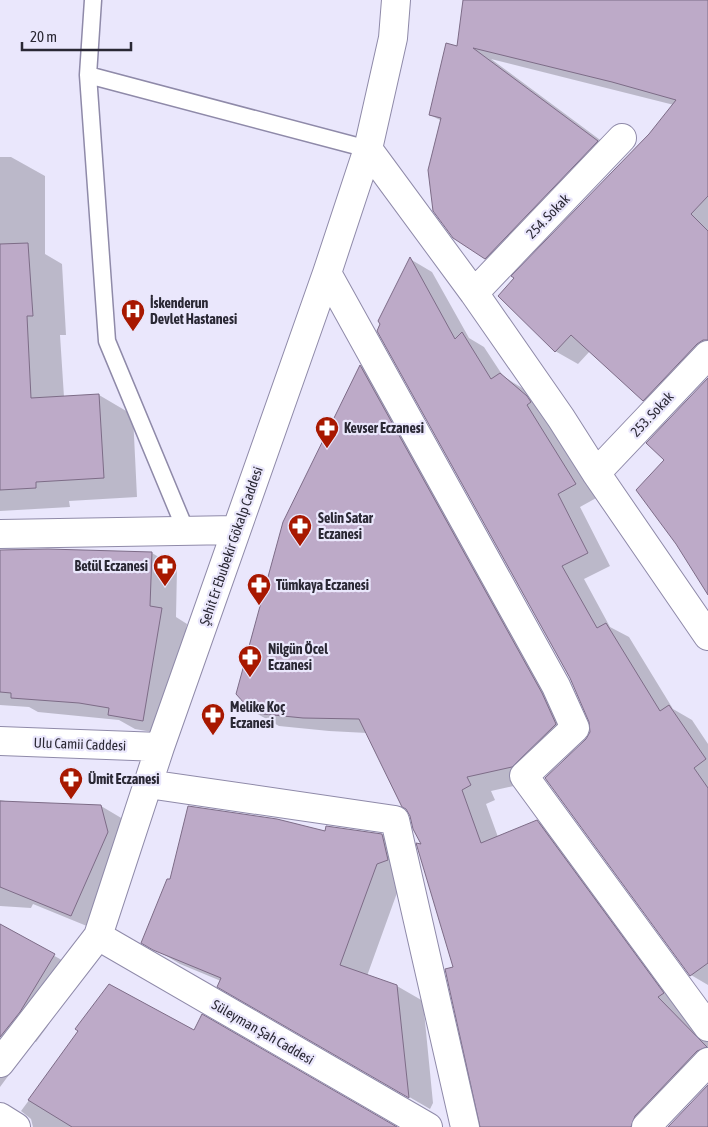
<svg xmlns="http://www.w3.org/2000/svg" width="708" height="1127" viewBox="0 0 708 1127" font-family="'Asap Condensed',sans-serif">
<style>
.shadow{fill:#0003}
.building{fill:#bdaac8;stroke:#7d6c87}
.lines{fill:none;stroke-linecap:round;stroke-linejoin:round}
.service-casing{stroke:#8f8aa9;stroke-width:19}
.minor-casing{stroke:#8f8aa9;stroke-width:30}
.tertiary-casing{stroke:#8f8aa9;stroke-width:30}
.service{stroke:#fff;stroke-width:16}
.minor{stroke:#fff;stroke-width:28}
.tertiary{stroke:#fff;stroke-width:28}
.labels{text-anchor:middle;stroke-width:4.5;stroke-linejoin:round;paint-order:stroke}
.street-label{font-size:14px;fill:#2a2834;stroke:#eae7fc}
.poi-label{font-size:14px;font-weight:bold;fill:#2a2834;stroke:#eae7fc;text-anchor:start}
</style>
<rect width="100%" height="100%" fill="#eae7fc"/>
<!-- shadow -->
<path class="shadow" d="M464,0H708V369L666,413L644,400L590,351L578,364L555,351L650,135L674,105L491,59L619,154L508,271L485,258L442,121L430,115L458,47Z
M0,157H11L45,176V254L62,264L66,335H60L64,397L99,395L133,415L137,497L69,501L70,507L0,511Z
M410,259L432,272L469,338L484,347L503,376L522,388L549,411L598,497L580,507L610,566L584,579L610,627L629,637L673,709L692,720L708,744V985L691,975L587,740L592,731L590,721Z
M361,366L385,381L567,709L537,781L491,791L495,800L486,804L498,837L537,821L562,836L708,1039V1080L663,1127H481L454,968L423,846L411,816L367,733L329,731L279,726L254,712Z
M0,550L152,553L177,568L176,617L187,624L169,735L135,729L119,720L38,712L29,707L0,705Z
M0,800L16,803L101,806L128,822L99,931L33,904L31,908L0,906Z
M325,832L382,835L408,850L402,879L367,976L397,986L423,1001L433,1103L430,1109L218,986L221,981L180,964L143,942Z
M0,925L81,971L47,1027L36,1042L34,1041L0,1087Z
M80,1031L194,1032L394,1127H33L31,1119L21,1111Z"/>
<!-- building -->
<path class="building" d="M463,0H708V196L691,214L708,231V340H703L697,344L643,401L571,335L555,352L498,296L514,278L511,276L649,134L676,100L612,82L473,48L598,141L485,259L453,238L433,211L428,170L441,118L429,115L446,43L457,46Z
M28,243L33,316H27L31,398L99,394L104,478L36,482V488L0,490V244Z
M410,257L455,339L462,332L491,379L500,373L527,396L531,402L527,405L576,484L558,494L588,553L562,566L597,628L606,623L660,711L669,705L706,759L694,768L708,788V963L690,976L545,778L586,739L590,732L589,722L570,678L377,331L380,324L378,321Z
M360,365L542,693L556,724L512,767L467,777L471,785L462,790L481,843L537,820L664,993L658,997L707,1047L697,1051L635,1116L631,1127H480L445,969L453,967L416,843L421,844L413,829L410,816L406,809L402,807L359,719L303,718L253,713L236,694L283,522Z
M708,378V595L676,544L636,490L664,460L646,443Z
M48,549L152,552L150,606L162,608L143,721L108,715L109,708L79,703L11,698V693L0,692V550Z
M0,801L101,805L108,832L71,916L0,887Z
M188,806L277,819L325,831L326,826L382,834L388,860L377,864L340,965L397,985L409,1098L217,987L221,978L153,950L141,943L167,879H170Z
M0,924L55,954L20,1012L0,1037Z
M109,984L194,1030L202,1014L397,1127H72L28,1100L78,1031L75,1029Z
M708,1085V1127H668Z"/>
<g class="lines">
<!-- service casing -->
<g class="service-casing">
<path id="service" d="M88,75L93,0
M186,531L107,341L88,75L368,149"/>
</g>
<!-- minor casing -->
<g class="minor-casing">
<path id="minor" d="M368,149L474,293L561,418L596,473L708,636
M327,273L556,686L575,728L524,776L708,1027
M474,293L622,138
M596,473L708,355
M0,534L236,530
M0,741L160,747
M148,784L395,820L465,1127
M98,936L428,1127
M0,1063L98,936L160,747L327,273L368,149L393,38L396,0
M0,1117L16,1127"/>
</g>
<!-- tertiary casing -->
<g class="tertiary-casing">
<path id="tertiary" d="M646,1127L708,1062"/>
</g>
<!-- service -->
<use href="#service" class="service"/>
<!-- minor -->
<use href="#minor" class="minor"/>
<!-- tertiary -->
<use href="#tertiary" class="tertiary"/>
</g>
<!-- icons -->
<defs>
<g id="hospital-pin" transform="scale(1.25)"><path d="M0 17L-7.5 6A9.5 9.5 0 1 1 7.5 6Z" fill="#a81800" stroke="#eae7fc"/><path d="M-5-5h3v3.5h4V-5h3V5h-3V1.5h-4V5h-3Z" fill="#fff"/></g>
<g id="pharmacy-pin" transform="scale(1.25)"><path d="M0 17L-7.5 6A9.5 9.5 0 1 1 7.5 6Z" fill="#a81800" stroke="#eae7fc"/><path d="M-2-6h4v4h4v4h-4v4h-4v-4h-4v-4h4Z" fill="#fff"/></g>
</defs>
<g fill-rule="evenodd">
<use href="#hospital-pin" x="133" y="311"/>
<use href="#pharmacy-pin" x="327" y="428"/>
<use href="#pharmacy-pin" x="300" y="526"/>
<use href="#pharmacy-pin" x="165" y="566"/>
<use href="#pharmacy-pin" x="259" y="585"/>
<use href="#pharmacy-pin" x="250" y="657"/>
<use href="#pharmacy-pin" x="213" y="715"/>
<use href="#pharmacy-pin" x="71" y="779"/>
</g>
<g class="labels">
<!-- street labels -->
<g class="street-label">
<text transform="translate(548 216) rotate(-46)" y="5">254. Sokak</text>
<text transform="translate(652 414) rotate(-47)" y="5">253. Sokak</text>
<text transform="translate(231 546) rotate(-71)" y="5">Şehit Er Ebubekir Gökalp Caddesi</text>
<text transform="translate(80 744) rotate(2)" y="5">Ulu Camii Caddesi</text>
<text transform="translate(263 1032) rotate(30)" y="5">Süleyman Şah Caddesi</text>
</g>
<!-- poi labels -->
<g class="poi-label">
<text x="150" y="308">İskenderun<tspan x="150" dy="16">Devlet Hastanesi</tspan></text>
<text x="344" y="433">Kevser Eczanesi</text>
<text x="318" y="523">Selin Satar<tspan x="318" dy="16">Eczanesi</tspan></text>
<text x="148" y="571" text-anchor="end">Betül Eczanesi</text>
<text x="276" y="590">Tümkaya Eczanesi</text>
<text x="268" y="654">Nilgün Öcel<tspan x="268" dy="16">Eczanesi</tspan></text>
<text x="230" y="712">Melike Koç<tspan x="230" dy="16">Eczanesi</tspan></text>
<text x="88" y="784">Ümit Eczanesi</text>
</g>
</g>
<!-- scale -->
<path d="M22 42v8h109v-8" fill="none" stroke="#2a2834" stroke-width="2.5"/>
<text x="30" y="42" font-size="15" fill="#2a2834" stroke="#eae7fc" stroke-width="4" paint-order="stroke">20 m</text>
</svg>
